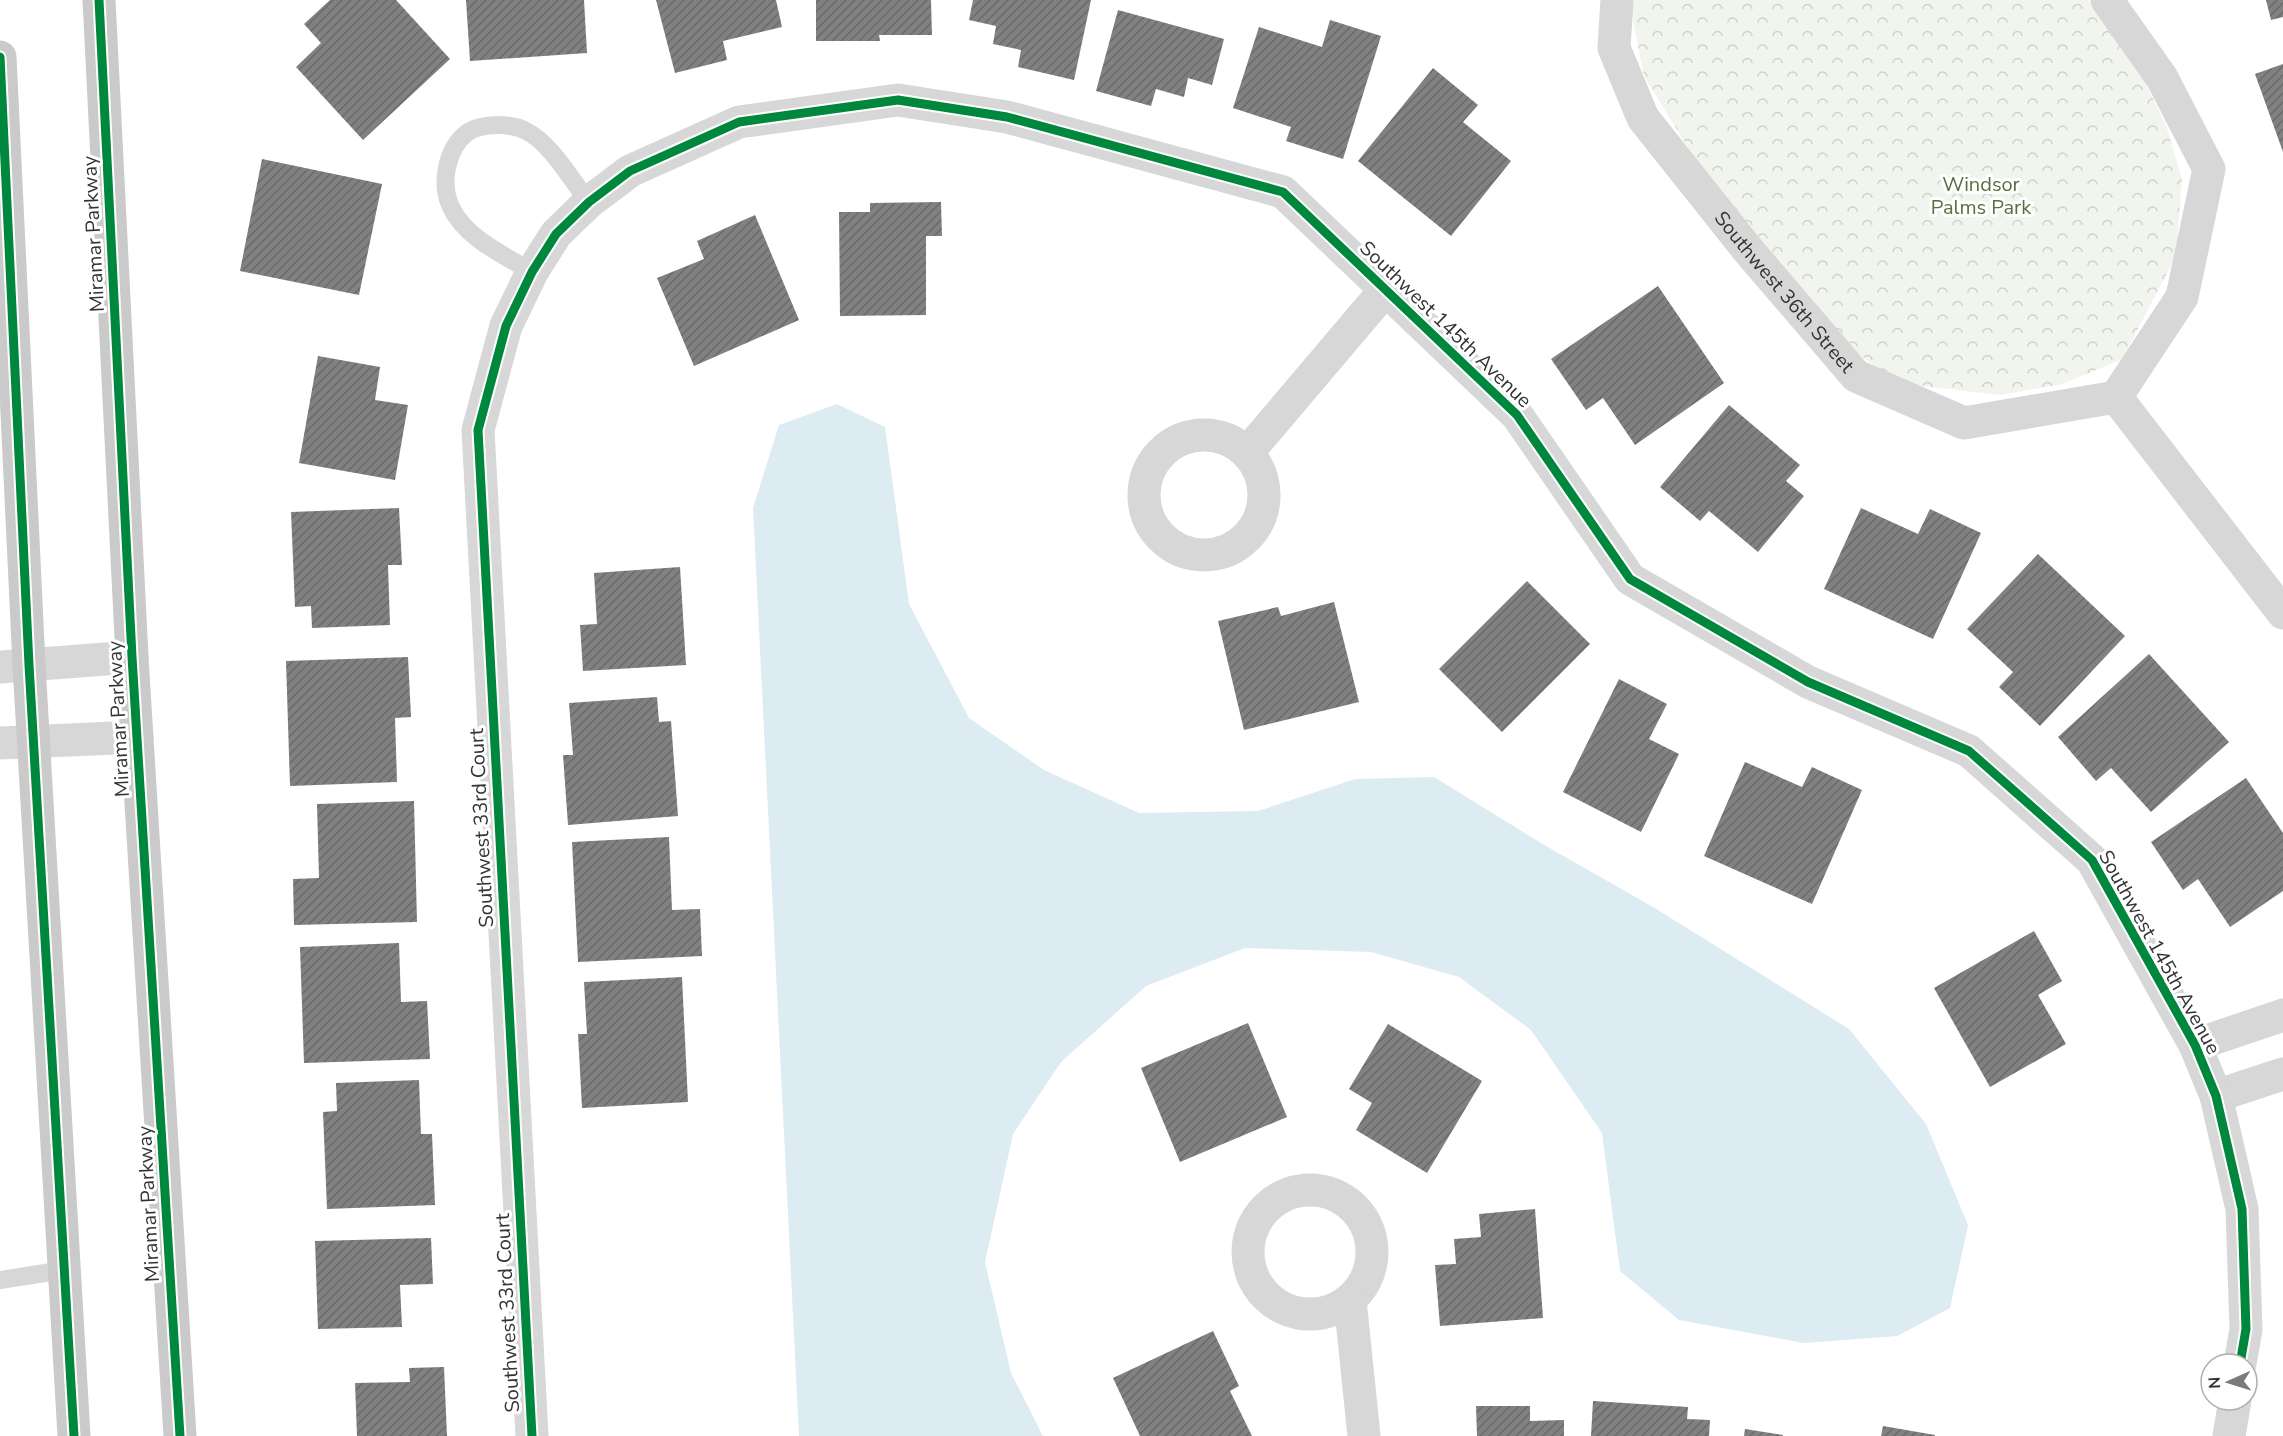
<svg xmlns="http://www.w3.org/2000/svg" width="2283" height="1436" viewBox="0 0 2283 1436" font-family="'Nunito Sans',sans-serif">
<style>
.park{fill:url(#park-crowns)}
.water{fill:#ddebf3}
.building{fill:url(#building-hatch)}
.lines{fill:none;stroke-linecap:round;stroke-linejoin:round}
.service{stroke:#d7d7d7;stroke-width:18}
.minor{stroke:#d7d7d7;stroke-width:33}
.tertiary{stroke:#d7d7d7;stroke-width:33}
.primary{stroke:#cacaca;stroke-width:33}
.cycleway-casing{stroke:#fff;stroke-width:13}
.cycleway{stroke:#00873e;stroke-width:9}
.labels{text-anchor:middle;stroke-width:6;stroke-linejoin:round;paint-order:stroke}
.park-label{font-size:20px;fill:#56703f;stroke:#fff}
.street-label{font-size:20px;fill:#333;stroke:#fff}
</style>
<defs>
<pattern id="park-crowns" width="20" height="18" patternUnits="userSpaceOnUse" patternTransform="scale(1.5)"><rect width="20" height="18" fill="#f1f5ed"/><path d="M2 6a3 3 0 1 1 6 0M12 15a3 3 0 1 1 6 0" fill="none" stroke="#cfd2cc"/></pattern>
<pattern id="building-hatch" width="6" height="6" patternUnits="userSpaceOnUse" patternTransform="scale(1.5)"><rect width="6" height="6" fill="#818181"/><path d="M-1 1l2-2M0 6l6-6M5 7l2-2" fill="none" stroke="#6a6a6a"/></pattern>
</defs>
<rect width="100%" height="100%" fill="#fff"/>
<!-- park -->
<path class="park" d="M1629,0H2088L2141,74L2166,125L2182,179L2176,256L2122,359L2063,384L2000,395L1898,383L1842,342L1703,172L1644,76Z"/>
<!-- water -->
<path class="water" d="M837,404L885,427L909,604L969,718L1044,770L1139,813L1258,811L1355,779L1434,777L1546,846L1653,907L1849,1029L1926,1124L1968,1225L1950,1308L1897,1336L1804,1343L1679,1320L1620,1271L1602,1133L1531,1030L1459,977L1371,952L1245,948L1146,986L1061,1062L1013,1134L985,1262L1011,1373L1043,1436H799L753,508L779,425Z"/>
<!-- building -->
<path class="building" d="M330,0H396L450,59L363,140L296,67L321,43L304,24Z
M466,0H584L587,53L470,61Z
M656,0H776L782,27L723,41L727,60L675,73Z
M816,0H931L932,35H879L880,41H816Z
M973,0H1091L1074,80L1018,67L1021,50L993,44L996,26L969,20Z
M2266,0H2283V17L2271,20Z
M1118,10L1224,39L1212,85L1188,78L1184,97L1156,89L1151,106L1096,91Z
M1330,20L1381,36L1343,159L1286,141L1291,127L1233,108L1259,27L1322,47Z
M2283,64V152L2255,74Z
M1433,68L1478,105L1463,122L1511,161L1451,236L1358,161Z
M262,159L382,184L359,295L240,271Z
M941,202L942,236H926V315L840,316L839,212H870V203Z
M755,215L799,320L694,366L657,278L704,259L697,241Z
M1658,286L1724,383L1635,445L1603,398L1586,410L1551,359Z
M318,356L380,367L375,400L408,405L395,480L299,463Z
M1729,405L1800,465L1786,481L1804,496L1758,552L1709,511L1700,521L1660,487Z
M399,508L402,565H388L390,625L312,628L311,606L295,607L291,512Z
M1861,508L1918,534L1930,509L1981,533L1933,639L1824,589Z
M2038,554L2125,636L2040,726L1999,687L2013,672L1967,629Z
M680,567L686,665L583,671L580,625L597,624L594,573Z
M1527,581L1590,644L1502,732L1439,669Z
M1334,602L1359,702L1244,730L1218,621L1278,607L1281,616Z
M2149,654L2229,742L2151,812L2111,768L2096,781L2058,737Z
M408,657L411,717L395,718L397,782L290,786L286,661Z
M1619,679L1667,704L1649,739L1679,754L1641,832L1563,792Z
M657,697L659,722L671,721L678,816L568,825L563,755H573L569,703Z
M1745,762L1802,787L1812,767L1862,790L1812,904L1704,856Z
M2246,778L2283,833V891L2230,927L2198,879L2183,890L2151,842Z
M414,801L417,922L294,925L293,879L319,878L317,804Z
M669,837L672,910L700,909L702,956L578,962L572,842Z
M2034,931L2062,981L2038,995L2066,1044L1990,1087L1934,988Z
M399,943L401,1002L427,1001L430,1059L304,1063L300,947Z
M682,977L688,1102L582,1108L578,1034H587L584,982Z
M1248,1023L1287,1117L1180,1162L1141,1068Z
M1388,1024L1482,1081L1427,1173L1356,1130L1372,1103L1349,1089Z
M419,1080L421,1134H432L435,1205L327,1209L323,1112L337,1111L336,1083Z
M1535,1209L1543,1318L1440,1326L1435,1265L1456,1264L1454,1239L1481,1237L1479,1214Z
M431,1238L433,1284L400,1285L402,1327L318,1329L315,1241Z
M1213,1331L1239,1386L1230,1391L1252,1436H1140L1113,1378Z
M444,1367L447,1436H357L355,1383L410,1382L409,1368Z
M1593,1401L1688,1407L1687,1419L1710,1420L1709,1436H1591Z
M1476,1406H1530V1421L1564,1420V1436H1477Z
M1883,1426L1935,1435V1436H1881Z
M1745,1429L1783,1435V1436H1744Z"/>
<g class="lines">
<!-- service -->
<path class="service" d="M532,272C504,255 465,238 451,207C440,184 446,148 468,132C482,123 512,123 526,131C551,143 571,180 589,202
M0,1280L64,1270"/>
<!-- minor -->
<g class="minor">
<path id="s1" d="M1617,0L1614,48L1643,118L1748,250L1856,376L1964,423L2116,397L2182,297L2209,169L2162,78L2107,0"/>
<path d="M2116,397L2283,613"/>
<circle cx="1204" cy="495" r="60"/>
<path d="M1247,453L1386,289"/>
<path d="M2195,1045L2283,1015"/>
<path d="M2216,1096L2283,1074"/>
<circle cx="1310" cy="1252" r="62"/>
<path d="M1350,1300L1364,1436"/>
<path d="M532,1436L478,430L506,326L532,272L556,234L589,202L630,171L739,122L898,100L1007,117L1283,192L1517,415L1630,579L1808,682L1969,751L2092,860L2195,1045L2216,1096L2242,1209L2246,1329L2240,1364"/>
<path d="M2229,1436L2235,1400"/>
</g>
<!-- tertiary -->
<path class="tertiary" d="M0,667L132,657
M0,743L137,737"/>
<!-- primary -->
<path class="primary" d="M99,0L132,657L180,1436
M0,57L29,665L74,1436"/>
<!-- cycleway casing -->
<g class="cycleway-casing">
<path id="cycleway" d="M99,0L132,657L180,1436
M0,57L29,665L74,1436
M532,1436L478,430L506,326L532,272L556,234L589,202L630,171L739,122L898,100L1007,117L1283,192L1517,415L1630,579L1808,682L1969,751L2092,860L2195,1045L2216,1096L2242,1209L2246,1329L2240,1364"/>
</g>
<!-- cycleway -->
<use href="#cycleway" class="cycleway"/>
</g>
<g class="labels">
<!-- park labels -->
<g class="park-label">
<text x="1981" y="191">Windsor<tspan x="1981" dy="23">Palms Park</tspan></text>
</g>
<!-- street labels -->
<g class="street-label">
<text transform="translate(93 234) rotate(-93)" y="7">Miramar Parkway</text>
<text dy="7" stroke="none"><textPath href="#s1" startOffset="348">Southwest 36th Street</textPath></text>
<text transform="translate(1446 324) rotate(44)" y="7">Southwest 145th Avenue</text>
<text transform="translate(118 719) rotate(-93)" y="7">Miramar Parkway</text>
<text transform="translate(481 828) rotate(-93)" y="7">Southwest 33rd Court</text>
<text transform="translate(2160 952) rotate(61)" y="7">Southwest 145th Avenue</text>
<text transform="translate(148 1204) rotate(-93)" y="7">Miramar Parkway</text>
<text transform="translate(507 1313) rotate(-93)" y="7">Southwest 33rd Court</text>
</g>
</g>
<!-- north arrow -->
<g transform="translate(2229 1382) rotate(267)"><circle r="28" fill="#ffffff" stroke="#adadad" stroke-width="1.5"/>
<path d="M0-4.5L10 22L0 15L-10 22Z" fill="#7a7a7a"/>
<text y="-9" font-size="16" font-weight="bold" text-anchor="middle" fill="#333333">N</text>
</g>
</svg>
